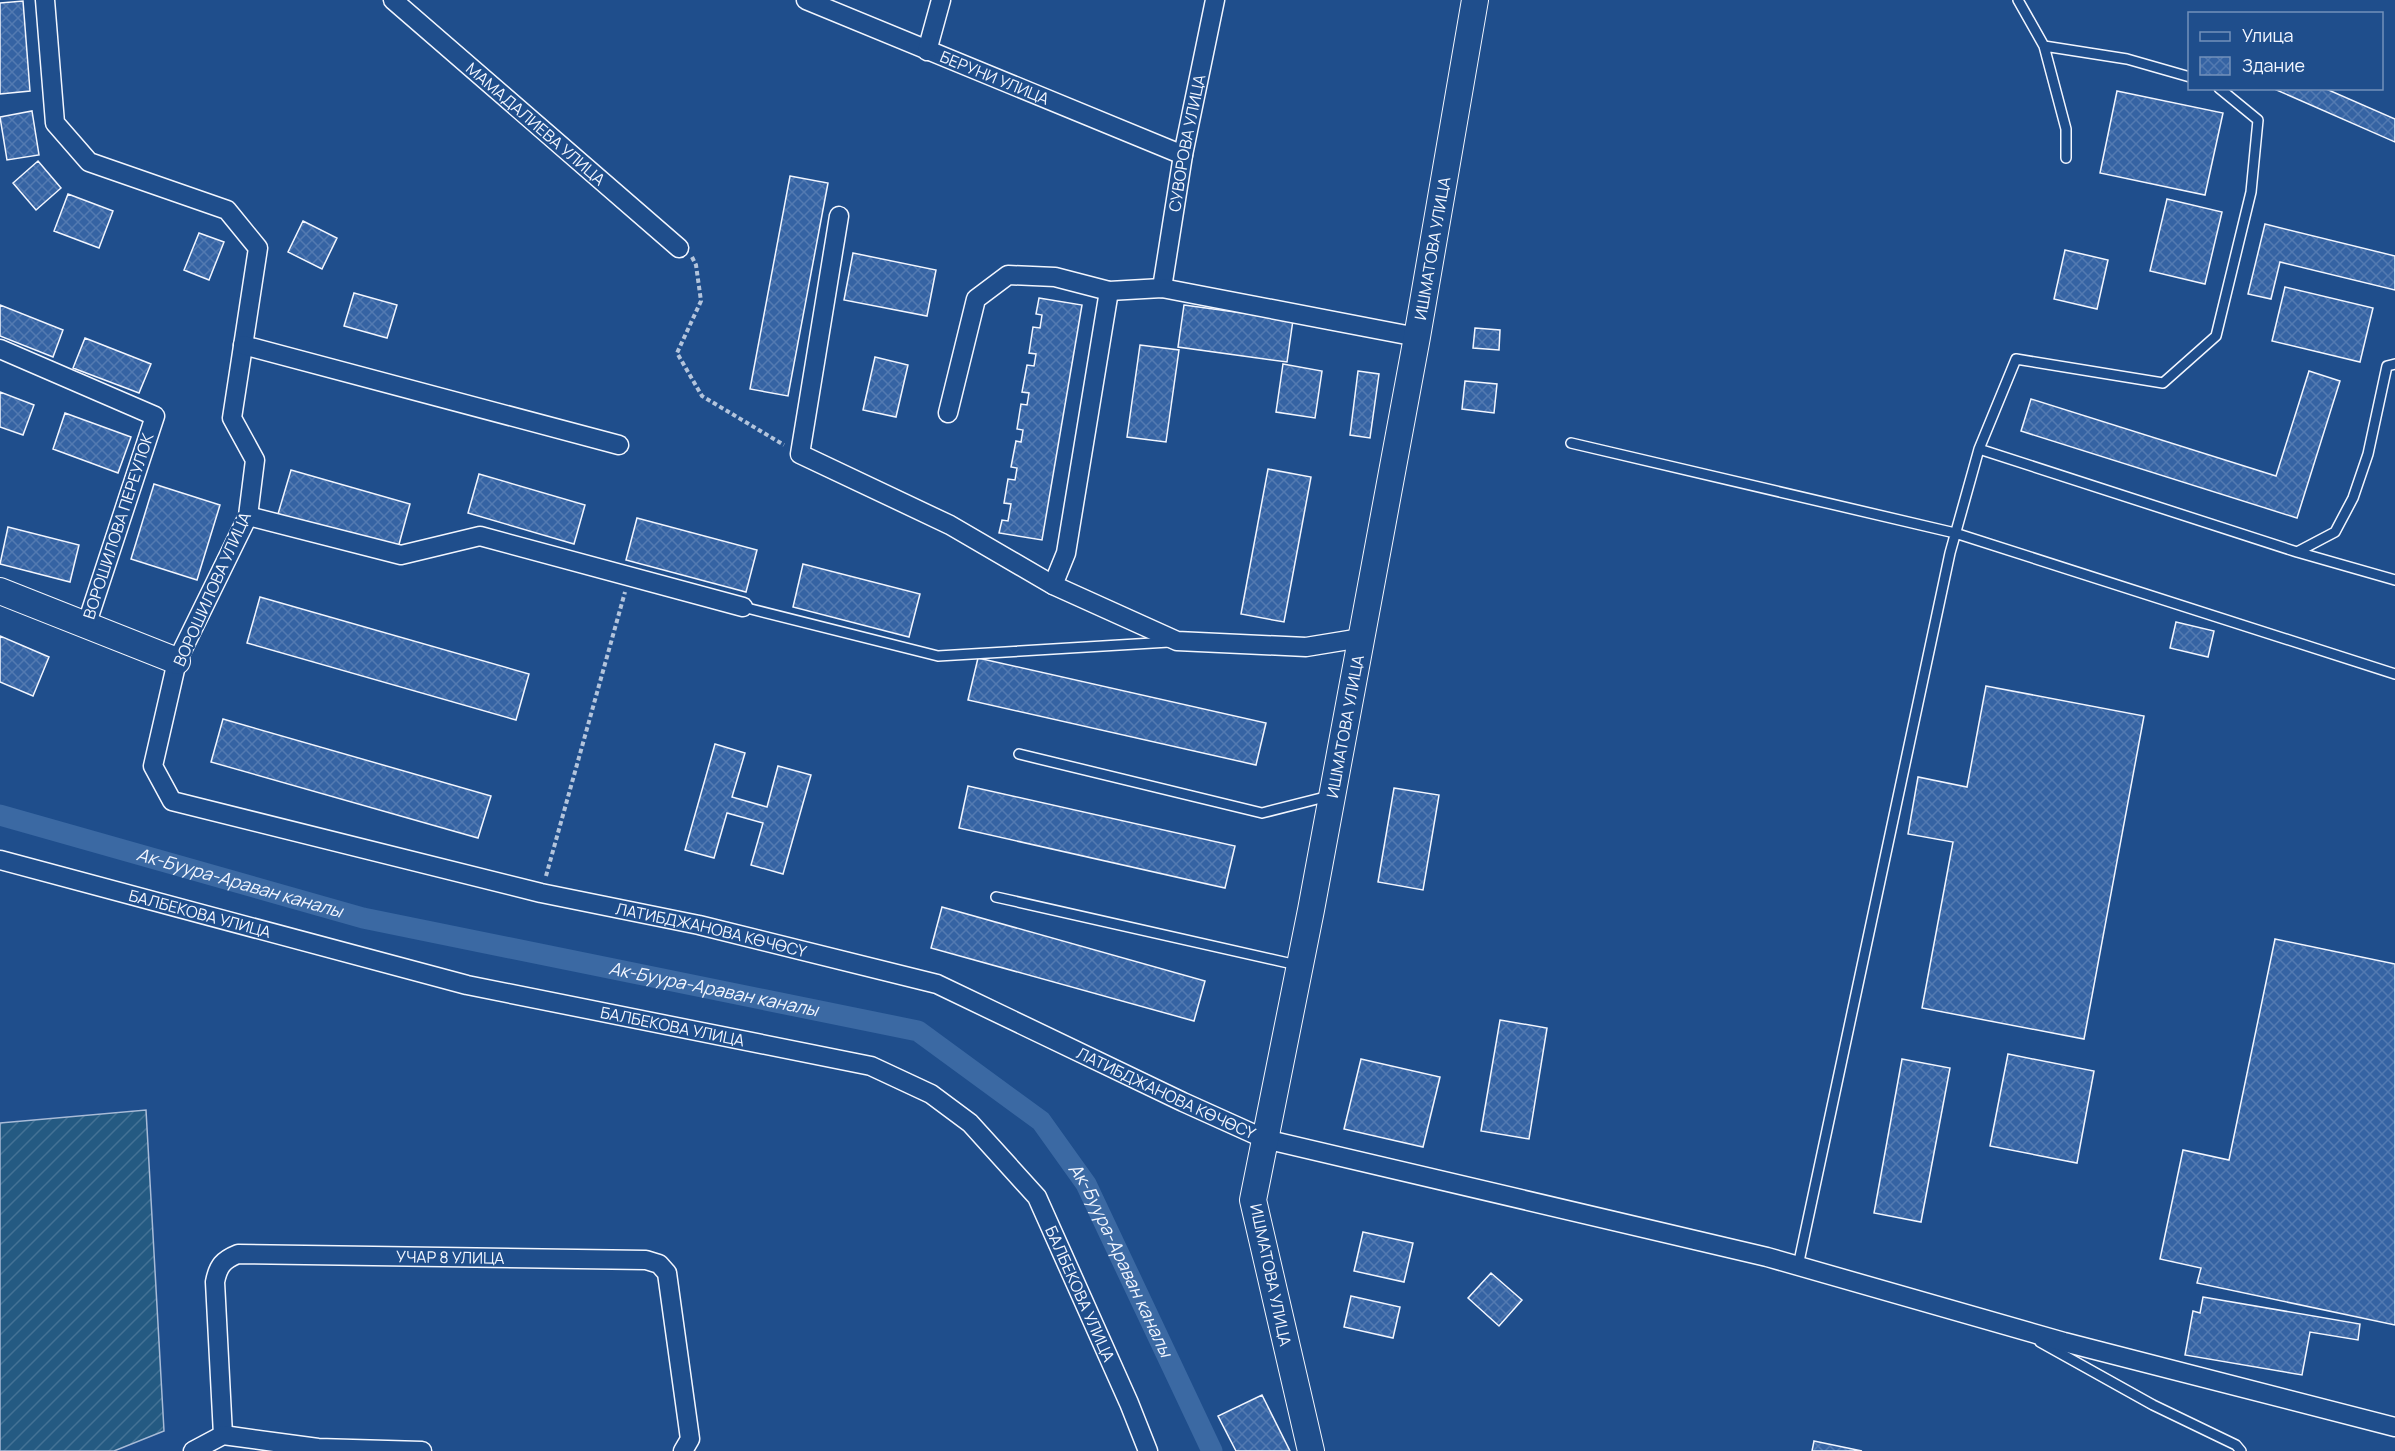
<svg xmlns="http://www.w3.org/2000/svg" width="2395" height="1451" viewBox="0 0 2395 1451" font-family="Manrope,sans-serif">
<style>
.garden{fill:url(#garden-furrows);stroke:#a8bbd7;stroke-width:1.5}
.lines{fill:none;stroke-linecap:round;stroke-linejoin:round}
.canal{stroke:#3b69a3;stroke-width:21}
.building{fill:url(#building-cross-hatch);stroke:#f2f6ff;stroke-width:1.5}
.lane-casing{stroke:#f2f6ff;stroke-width:12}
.street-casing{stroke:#f2f6ff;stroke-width:21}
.secondary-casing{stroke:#f2f6ff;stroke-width:28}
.path{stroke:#b3c4dc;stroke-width:4;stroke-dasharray:4.5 3;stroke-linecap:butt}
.lane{stroke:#1f4e8c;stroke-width:9}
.street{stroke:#1f4e8c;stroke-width:18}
.secondary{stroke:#1f4e8c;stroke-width:26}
.labels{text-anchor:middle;stroke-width:4.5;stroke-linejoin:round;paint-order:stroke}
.street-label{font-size:16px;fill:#f2f6ff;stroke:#1f4e8c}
.water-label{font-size:18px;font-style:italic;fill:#f2f6ff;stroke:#1f4e8c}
</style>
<defs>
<pattern id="garden-furrows" width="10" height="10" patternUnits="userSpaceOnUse" patternTransform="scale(1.5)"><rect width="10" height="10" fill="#245a82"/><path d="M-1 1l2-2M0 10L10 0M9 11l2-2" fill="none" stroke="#447295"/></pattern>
<pattern id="building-cross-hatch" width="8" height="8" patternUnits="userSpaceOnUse" patternTransform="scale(1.5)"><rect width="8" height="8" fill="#3563a3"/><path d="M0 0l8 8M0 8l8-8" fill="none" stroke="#537ab1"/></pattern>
</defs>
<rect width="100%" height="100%" fill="#1f4e8c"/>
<!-- garden -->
<path class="garden" d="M146,1110L164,1431L114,1451H0V1123Z"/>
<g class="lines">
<!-- canal -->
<path class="canal" id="s1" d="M0,815L363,918L918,1031L1041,1121L1086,1184L1212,1451"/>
</g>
<!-- building -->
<path class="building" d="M23,1L30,91L0,94V3Z
M2272,88H2324L2395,119V142Z
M2117,91L2223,113L2205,195L2100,173Z
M32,111L39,155L7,160L0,117Z
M38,161L61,188L36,210L13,183Z
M790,176L828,183L788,396L750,389Z
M68,194L113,211L99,248L54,231Z
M2167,199L2222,212L2205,284L2150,271Z
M303,221L337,238L322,269L288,252Z
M2265,224L2395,256V290L2280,262L2271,299L2248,294Z
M199,233L224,242L209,280L184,270Z
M2065,250L2108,260L2097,309L2054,299Z
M853,253L936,270L927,316L844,300Z
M2285,287L2373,308L2360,362L2272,341Z
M354,293L397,305L387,338L344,326Z
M1039,298L1082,305L1042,540L999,533L1002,520L1008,521L1011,504L1004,503L1008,479L1015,480L1017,468L1011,467L1016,441L1021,442L1023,430L1017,429L1021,404L1027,405L1029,393L1022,392L1027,365L1034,366L1036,354L1029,353L1033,327L1040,328L1042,315L1036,314Z
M0,305L63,330L53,357L0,336Z
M1184,305L1293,320L1287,362L1178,347Z
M1475,328L1500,330L1499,350L1473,348Z
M85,338L151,364L139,393L73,368Z
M1140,345L1179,350L1166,442L1127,437Z
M875,357L908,365L896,417L863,410Z
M1283,364L1322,371L1315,418L1276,412Z
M1358,371L1379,374L1370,438L1350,435Z
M2309,371L2340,381L2297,518L2021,431L2031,399L2276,476Z
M1465,381L1497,384L1494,413L1462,409Z
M0,392L34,405L23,435L0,427Z
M65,413L131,437L118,473L53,449Z
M1268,469L1311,477L1284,622L1241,614Z
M291,470L410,504L398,548L278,514Z
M479,474L585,505L574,544L468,513Z
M154,484L220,505L197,580L131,559Z
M637,518L757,550L746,592L626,560Z
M8,527L79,545L70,582L0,564Z
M803,564L920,594L909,637L793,607Z
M260,597L529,674L516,720L247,643Z
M2176,622L2214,631L2208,657L2170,648Z
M0,636L49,657L33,696L0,682Z
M978,658L1266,723L1256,765L968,700Z
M1986,686L2144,716L2084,1039L1922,1008L1953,842L1908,834L1918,777L1967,787Z
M223,719L491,796L478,838L211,762Z
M715,744L745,753L732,797L767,807L778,766L811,775L783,874L751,865L763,823L727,813L714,858L685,850Z
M968,786L1235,846L1225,888L959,828Z
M1394,788L1439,795L1423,890L1378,882Z
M942,907L1205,981L1194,1021L931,948Z
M2275,939L2395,964V1325L2197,1283L2201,1268L2160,1259L2183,1150L2229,1160Z
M1500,1020L1547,1028L1529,1139L1481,1131Z
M2008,1054L2094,1071L2077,1163L1990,1146Z
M1361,1059L1440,1077L1423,1147L1344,1129Z
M1902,1059L1950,1068L1921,1222L1874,1213Z
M1363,1232L1413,1243L1404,1282L1354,1271Z
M1491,1273L1522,1300L1499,1326L1468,1298Z
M1351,1296L1400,1307L1393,1338L1344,1327Z
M2203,1297L2360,1324L2358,1340L2310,1332L2302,1375L2185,1355L2193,1311L2200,1313Z
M1262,1395L1290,1451H1236L1218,1416Z
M1814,1441L1862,1451H1812Z"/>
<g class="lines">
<!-- lane casing -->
<g class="lane-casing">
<path id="lane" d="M2018,0L2044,46L2066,129V158
M2044,46L2127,59L2190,77
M1571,443L1955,533L2395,674
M1979,449L2297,552L2395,580
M2297,552L2335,532L2353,498L2368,454L2387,366L2395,364
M743,607L938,656L1169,642
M1019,754L1262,813L1329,796
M996,897L1297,965
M1798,1266L1950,553L1979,449L2016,359L2163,383L2216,336L2251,192L2258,120L2219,88
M2040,1342L2153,1405L2236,1445L2241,1451"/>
</g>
<!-- street casing -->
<g class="street-casing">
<g id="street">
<path id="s2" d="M45,0L55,123L89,162L227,210L258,248L232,418L255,460L248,516L177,661L153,766L172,801L541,893L699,925L937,984L1183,1102L1265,1139L1767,1257L2064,1342L2395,1427"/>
<path id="s3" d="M393,0L679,248"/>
<path id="s4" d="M806,0L1183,155"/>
<path d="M927,51L941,0"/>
<path d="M839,216L800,454L950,525L1053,585L1177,641L1306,647L1361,638"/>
<path id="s5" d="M1162,288L1183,155L1215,0"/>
<path d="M243,345L619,445"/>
<path d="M0,349L155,416L86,626"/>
<path d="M948,413L976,299L1008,275L1055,277L1109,291L1162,288L1417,337"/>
<path d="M248,516L401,555L480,536L743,607"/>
<path d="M1053,585L1066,553L1109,291"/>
<path id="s6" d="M0,860L467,985L871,1066L931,1094L970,1123L1037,1197L1129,1403L1148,1451"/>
<path id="s7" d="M223,1435L215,1282C218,1266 223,1260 238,1254L646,1260L659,1264L667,1273L690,1439L683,1451"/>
<path d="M193,1451L223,1435L318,1448L422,1451"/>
</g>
</g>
<!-- secondary casing -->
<g class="secondary-casing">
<g id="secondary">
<path d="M0,591L177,661"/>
<path id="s8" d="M1311,1451L1253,1200L1311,910L1417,337L1475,0"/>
</g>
</g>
<!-- path -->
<path class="path" d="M692,257L696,265L701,301L677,353L702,396L784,445
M546,876L625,592"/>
<!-- lane -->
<use href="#lane" class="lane"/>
<!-- street -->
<use href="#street" class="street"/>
<!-- secondary -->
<use href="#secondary" class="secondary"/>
</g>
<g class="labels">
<!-- street labels -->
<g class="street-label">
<text dy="6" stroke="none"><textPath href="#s4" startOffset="204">БЕРУНИ УЛИЦА</textPath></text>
<text dy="6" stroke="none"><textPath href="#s3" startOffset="189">МАМАДАЛИЕВА УЛИЦА</textPath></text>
<text dy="6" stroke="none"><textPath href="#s5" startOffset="147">СУВОРОВА УЛИЦА</textPath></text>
<text dy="6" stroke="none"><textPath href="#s8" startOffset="1226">ИШМАТОВА УЛИЦА</textPath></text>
<text transform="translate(118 526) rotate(-72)" y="6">ВОРОШИЛОВА ПЕРЕУЛОК</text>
<text transform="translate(212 589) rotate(-66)" y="6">ВОРОШИЛОВА УЛИЦА</text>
<text dy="6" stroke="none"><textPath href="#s8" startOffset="740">ИШМАТОВА УЛИЦА</textPath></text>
<text dy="6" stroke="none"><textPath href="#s6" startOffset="207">БАЛБЕКОВА УЛИЦА</textPath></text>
<text dy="6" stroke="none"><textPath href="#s2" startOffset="1510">ЛАТИБДЖАНОВА КӨЧӨСҮ</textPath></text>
<text dy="6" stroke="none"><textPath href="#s6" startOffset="693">БАЛБЕКОВА УЛИЦА</textPath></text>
<text dy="6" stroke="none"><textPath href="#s2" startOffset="1996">ЛАТИБДЖАНОВА КӨЧӨСҮ</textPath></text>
<text dy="6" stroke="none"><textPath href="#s7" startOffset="404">УЧАР 8 УЛИЦА</textPath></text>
<text transform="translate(1271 1275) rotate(78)" y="6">ИШМАТОВА УЛИЦА</text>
<text dy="6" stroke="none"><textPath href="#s6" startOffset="1216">БАЛБЕКОВА УЛИЦА</textPath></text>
</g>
<!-- water labels -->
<g class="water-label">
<text dy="6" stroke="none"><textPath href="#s1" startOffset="249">Ак-Буура-Араван каналы</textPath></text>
<text dy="6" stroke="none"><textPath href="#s1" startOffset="735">Ак-Буура-Араван каналы</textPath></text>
<text dy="6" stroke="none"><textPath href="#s1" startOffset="1257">Ак-Буура-Араван каналы</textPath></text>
</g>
</g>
<!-- legend -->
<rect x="2188" y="12" width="195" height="78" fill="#1f4e8c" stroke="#7391ba" stroke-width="1.5"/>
<rect x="2200" y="32" width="30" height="9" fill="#1f4e8c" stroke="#7391ba" stroke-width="1.5"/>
<text x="2242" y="42" font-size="18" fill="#f2f6ff">Улица</text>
<rect x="2200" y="57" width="30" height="18" fill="url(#building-cross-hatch)" stroke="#7391ba" stroke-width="1.5"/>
<text x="2242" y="72" font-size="18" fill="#f2f6ff">Здание</text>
</svg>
